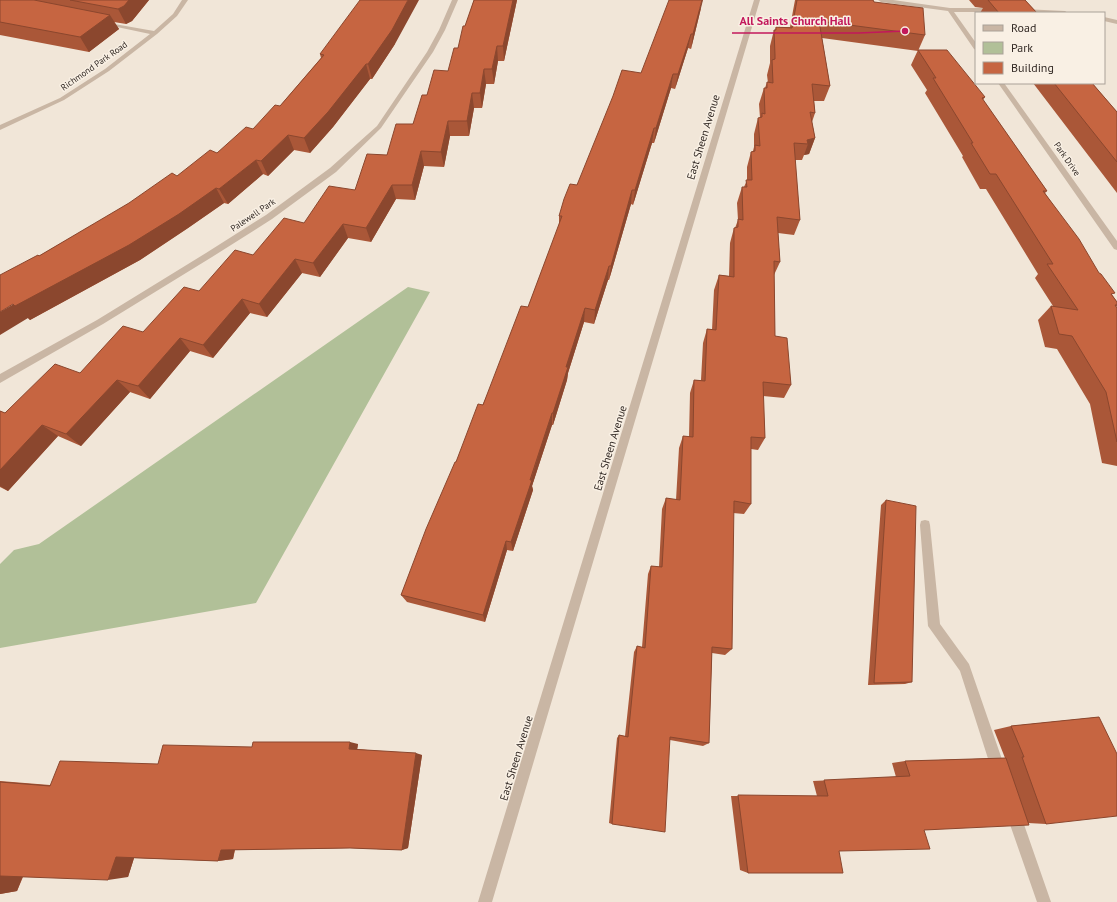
<svg xmlns="http://www.w3.org/2000/svg" width="1117" height="902" viewBox="0 0 1117 902" font-family="'PT Sans',sans-serif">
<style>
.green{fill:#b1c098}
.lines{fill:none;stroke-linecap:round;stroke-linejoin:round}
.minor{fill:#c9b6a4;fill-rule:evenodd}
.wall{fill:#aa5738}
.shaded-wall{fill:#8b472e}
.building{fill:#c66541;stroke:#8b472e}
.labels{text-anchor:middle;stroke-width:3;stroke-linejoin:round;paint-order:stroke}
.far-street-label{font-size:9px;fill:#342b26;stroke:#f9f0e4}
.street-label{font-size:11px;fill:#342b26;stroke:#f9f0e4}
.leader{fill:none;stroke:#c2185b;stroke-width:1.5}
.callout-dot{fill:#c2185b;stroke:#f9f0e4;stroke-width:1.5}
.callout-label{font-size:12px;text-anchor:middle;font-weight:bold;fill:#c2185b;stroke:#f9f0e4;stroke-width:3;stroke-linejoin:round;paint-order:stroke}
</style>
<rect width="100%" height="100%" fill="#f1e6d8"/>
<!-- green -->
<path class="green" d="M408,287L430,292L256,603L0,648V564L14,550L39,544Z"/>
<g class="lines">
<!-- minor -->
<path class="minor" d="M182,0H188L177,16L157,34L109,71L64,100L0,130V125L60,98L105,69L150,34L103,24V22L154,31L173,14Z
M452,0H458L445,30L433,52L381,128L336,172L272,219L212,257L103,324L0,383V374L97,320L206,253L266,215L330,168L377,126L427,52L439,30Z
M754,0H760L492,902H478Z
M878,0H893L950,8H995L998,10L995,12H954L976,43V50L974,49L948,11L881,2Z
M1023,9L1065,11L1068,13L1021,12V10Z
M1104,17L1117,20V24L1104,21Z
M998,83H1004L1117,241V250L1114,249Z
M925,520L929,521L930,525L940,624L969,664L1006,771L1004,776L999,778L994,776L992,771L960,671L928,626L920,525L921,521Z
M1013,806L1018,808L1020,813L1051,902H1037L1006,813L1008,808Z"/>
</g>
<!-- wall -->
<path class="wall" d="M0,0H149L132,21L126,24L114,22L119,29L89,52L0,35Z
M474,0H517L504,61H498L494,84H486L482,108H474L469,136H450L444,167L424,166L415,200L396,199L371,242L348,238L320,277L302,273L267,317L250,313L213,358L190,351L150,399L130,392L81,446L58,436L8,491L0,487V411L5,413L80,373L143,332L199,291L355,190L387,155L413,124L427,95L448,71L458,48Z
M795,0H873L874,2L925,35L918,51L822,38L830,86L824,101H814L815,113L812,122L815,138L809,154L804,155L802,160H795L800,220L794,235L778,233L780,262L774,275L775,336L791,385L784,398L763,396L765,438L758,450L751,449V504L744,514L733,513L732,649L725,655L712,653L709,743L703,746L670,740L612,824L609,823L617,738L619,735L625,736L634,652L637,646L642,647L648,574L651,566L659,567L662,509L666,498L676,500L679,448L683,436L689,437L690,393L694,380H701L703,343L707,329L712,330L714,290L719,275L729,276L730,243L734,228H735L738,220L737,203L742,187H744L747,180V167L751,152L753,151L754,147V134L758,118H760L759,104L764,88H765L767,82L768,83L767,75L770,63V46L774,30H775L776,27H790Z
M969,0H1028H1025L1037,13H980L983,8L975,7Z
M701,8L691,49L688,48L675,89L671,88L654,143H652L633,205L631,204L609,280H608L594,324L584,322L568,373L567,380L553,425H552L532,486L533,490L513,551L507,550L485,622L407,602L401,595L456,462L528,307L559,226V216L641,73Z
M395,44L372,79H370L333,127L310,153L294,150L268,176L263,174L228,204L224,203L188,228L140,260L30,320L28,318L39,256L177,176L217,153L253,129L280,106L321,58L320,54Z
M918,50L985,97L983,100L1047,191L1045,193L1117,302V306L1116,307L1117,308V466L1102,463L1090,404L1057,349L1045,347L1038,320L1051,306H1053L1035,278L1038,274L986,189H980L962,157L963,156L925,93L927,90L911,65Z
M1033,83H1092L1117,112V193Z
M886,500L912,682L905,684L868,685L881,505Z
M1099,717L1046,824L1028,823L924,830L839,851L748,873L740,870L731,796H817L813,781L896,777L892,763L905,761L1005,758L994,730L1011,726Z
M358,744L357,749L422,755L408,848L402,850L350,848L235,850L233,859L218,861L134,858L128,877H23L17,891L0,894V781L50,785L158,764L252,747Z"/>
<!-- shaded-wall -->
<path class="shaded-wall" d="M129,0H149L132,21L126,24L118,9Z
M408,0H419L395,44L372,79L368,64Z
M513,0H517L504,61L503,46Z
M702,0H703L701,8L691,49L693,34Z
M110,15L119,29L89,52L80,37Z
M691,34L688,48L675,89L678,74Z
M497,46L498,61L494,84L492,69Z
M366,64L370,79L333,127L310,153L304,138Z
M484,69L486,84L482,108L480,93Z
M673,74L671,88L654,143L656,128Z
M472,93L474,108L469,136L467,121Z
M448,121L450,136L444,167L441,152Z
M654,128L652,143L633,205L635,190Z
M288,135L294,150L268,176L261,161Z
M815,138L809,154L804,155L808,144L807,140Z
M421,151L424,166L415,200L412,185Z
M256,160L263,174L228,204L219,189Z
M392,185L396,199L371,242L366,228Z
M216,188L224,203L188,228L140,260L30,320L28,318L0,335V312Z
M632,190L631,204L609,280L611,266Z
M343,224L348,238L320,277L313,263Z
M295,259L302,273L267,317L259,304Z
M609,266L608,280L594,324L595,310Z
M242,299L250,313L213,358L203,345Z
M585,308L584,322L568,373L567,380L553,425V413L566,367Z
M180,338L190,351L150,399L138,386Z
M117,380L130,392L81,446L66,434Z
M552,413V425L532,486L533,490L513,551L511,542Z
M42,425L58,436L8,491L0,486V470Z
M506,541L507,550L485,622L483,615Z
M350,742L358,744L357,751L349,749Z
M416,753L422,755L408,848L402,850Z
M235,848L233,859L218,861L221,850Z
M135,855L128,877L108,880L116,857Z
M24,873L17,891L0,894V876Z"/>
<!-- building -->
<path class="building" d="M0,0H34L110,15L80,37L0,22Z
M70,0H129L124,6L118,9Z
M360,0H408L392,30L368,64H366L328,112L304,138L288,135L261,161L256,160L219,189L216,188L179,214L129,245L15,306L13,304L0,312V275L38,255L39,256L129,203L172,173L177,176L210,150L217,153L246,127L253,129L275,105L280,106L324,55L320,54Z
M474,0H513L503,46H497L492,69H484L480,93H472L467,121H448L441,152L421,151L412,185H392L366,228L343,224L313,263L295,259L259,304L242,299L203,345L180,338L138,386L117,380L66,434L42,425L0,470V411L5,413L55,364L80,373L123,326L143,332L184,287L199,291L235,250L253,255L284,218L304,223L329,186L355,190L367,154L387,155L396,124H413L422,95H427L434,70L448,71L454,48H458L463,26H465Z
M669,0H702L693,34H691L678,74H673L656,128H654L635,190H632L611,266H609L595,310L585,308L566,367H568L553,413H552L530,480H532L511,542L506,541L483,615L401,595L426,529L455,462H456L478,404L483,405L521,306L528,307L562,216H559L564,199L570,184L577,185L613,96L622,70L641,73Z
M797,0H873L874,2L923,8L925,35L819,21L830,86L812,84L815,113L810,112L815,138L807,140L808,144L794,143L800,220L777,217L780,262L774,261L775,336L787,338L791,385L763,382L765,438L751,437V504L734,501L732,649L712,647L709,743L670,737L665,832L612,824L619,735L628,737L637,646L645,648L651,566L662,567L666,498L680,500L683,436L693,437L694,380L705,381L707,329L716,330L719,275L734,277V228L738,227V219L743,220L742,187H747L746,180H752L751,152L755,151V145L760,146L758,118L762,117V113L765,114L764,88H767V82L773,83L772,60L775,59V55L774,30H776V27L792,28Z
M988,0H1025L1037,13H999Z
M918,50H947L985,97L982,98L1047,191H1043L1079,239L1099,273L1101,274L1115,293L1111,294L1117,302V305H1115L1117,308V442L1106,392L1072,336L1059,334L1051,306L1078,310L1047,264H1053L996,174H990L971,143H973L933,78H936Z
M1054,83H1092L1117,112V162Z
M886,500L916,506L912,682L874,683Z
M1099,717L1117,754V816L1046,824L1022,757H1024L1011,726Z
M253,742H350L349,749L416,753L402,850L350,848L221,850L218,861L116,857L108,880L0,876V877V782L50,786L60,761L158,764L163,745L252,747Z
M1006,758L1029,825L924,830L930,849L839,851L843,873H748L738,795L828,796L824,780L910,776L905,761Z"/>
<g class="labels">
<!-- far-street labels -->
<g class="far-street-label">
<text transform="translate(94 66) rotate(-35)" y="3">Richmond Park Road</text>
<text transform="translate(1067 159) rotate(55)" y="3">Park Drive</text>
<text transform="translate(253 215) rotate(-34)" y="3">Palewell Park</text>
</g>
<!-- street labels -->
<g class="street-label">
<text transform="translate(703 137) rotate(-73)" y="4">East Sheen Avenue</text>
<text transform="translate(610 448) rotate(-73)" y="4">East Sheen Avenue</text>
<text transform="translate(516 758) rotate(-73)" y="4">East Sheen Avenue</text>
</g>
</g>
<!-- callouts -->
<path class="leader" d="M905 31L859 33H732"/>
<circle class="callout-dot" cx="905" cy="31" r="4"/>
<g class="callout-label">
<text x="795" y="25">All Saints Church Hall</text>
</g>
<!-- legend -->
<rect x="975" y="12" width="130" height="72" fill="#f9f0e4" stroke="#aaa198"/>
<rect x="983" y="25" width="20" height="6" fill="#c9b6a4" stroke="#aaa198"/>
<text x="1011" y="32" font-size="12" fill="#342b26">Road</text>
<rect x="983" y="42" width="20" height="12" fill="#b1c098" stroke="#aaa198"/>
<text x="1011" y="52" font-size="12" fill="#342b26">Park</text>
<rect x="983" y="62" width="20" height="12" fill="#c66541" stroke="#aaa198"/>
<text x="1011" y="72" font-size="12" fill="#342b26">Building</text>
</svg>
